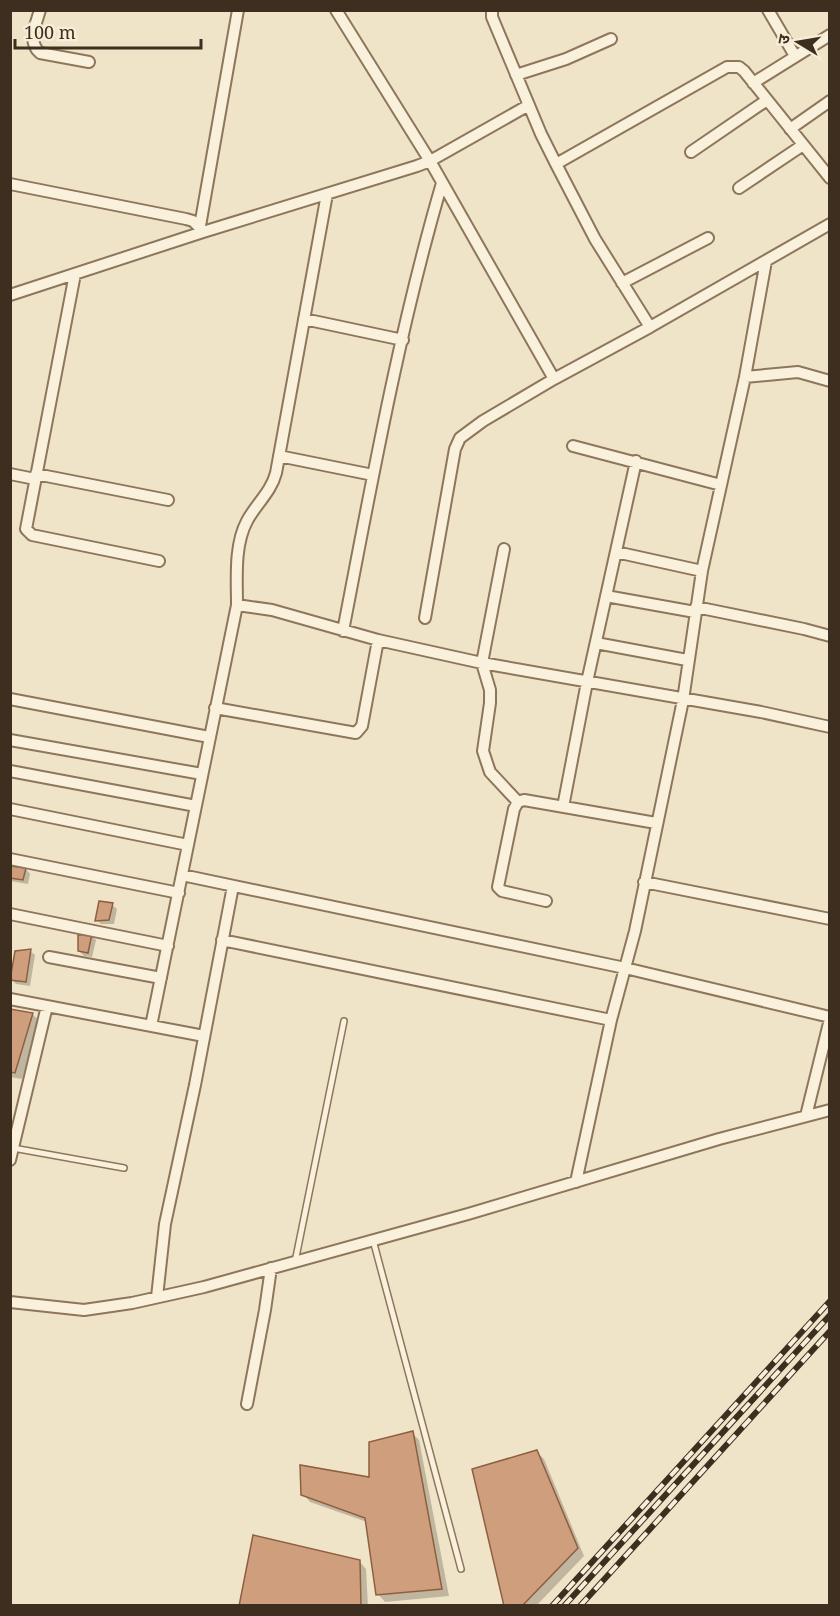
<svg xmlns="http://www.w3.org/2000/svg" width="840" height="1616" viewBox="0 0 840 1616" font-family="'Noto Serif','Noto Sans Devanagari',serif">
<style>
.shadow{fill:#0003}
.building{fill:#cf9f7d;stroke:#8d5f41;stroke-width:1.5}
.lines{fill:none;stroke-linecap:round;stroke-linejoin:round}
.service-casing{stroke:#8d765c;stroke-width:8}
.minor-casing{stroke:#8d765c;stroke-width:14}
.service{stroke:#faf1dc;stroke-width:5}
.minor{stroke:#faf1dc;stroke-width:10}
.rail-casing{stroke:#3d2e20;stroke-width:6}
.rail{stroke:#f7eed8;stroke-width:4;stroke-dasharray:11;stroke-linecap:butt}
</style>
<rect width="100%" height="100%" fill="#f0e4c8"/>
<!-- shadow -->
<path class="shadow" d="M10,868L26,869L30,874L28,884L10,881Z
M112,905L117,909L114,924H101L97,920Z
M91,935L96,940L92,957L84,956L79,951Z
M30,951L35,955L30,986L16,984L12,980Z
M10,1010L32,1014L40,1021L22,1079L10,1077Z
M412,1433L419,1440L449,1596L385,1602L378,1594L367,1522L310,1502L303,1494L371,1478Z
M537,1452L544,1459L584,1556L536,1606H505Z
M359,1561L366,1569L368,1606H241Z"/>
<!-- building -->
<path class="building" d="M10,866L26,868L23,880L10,878Z
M99,901L113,903L109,920L95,921Z
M92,934L88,953L78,951V935Z
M31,949L26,982L10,980L15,951Z
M10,1009L33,1013L15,1073L10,1072Z
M413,1431L442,1589L376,1595L365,1518L301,1495L300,1465L369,1477V1442Z
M537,1450L578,1548L522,1606H504L472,1469Z
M253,1535L360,1560L361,1606H239Z"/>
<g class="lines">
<!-- service casing -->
<g class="service-casing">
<path id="service" d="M13,1148L124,1168
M373,1240L461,1569
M295,1262L344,1021"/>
</g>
<!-- minor casing -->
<g class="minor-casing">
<path id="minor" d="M40,10C36,24 27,42 40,53L89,62
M336,10L430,161L554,379
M492,10V17L541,134L556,164L595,239L650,327
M768,10L795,56
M516,75L566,59L611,39
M753,83L830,35
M790,129L830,101
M691,152L767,100
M556,164L727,67H739L744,71L830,178
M10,184L186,219L193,221L201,229
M739,188L803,145
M200,226L238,10
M75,274L26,529L32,535L159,561
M622,283L708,238
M10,295L203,232L417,166L430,161L529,105
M304,319L403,340
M745,377L798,372L830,381
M573,446L721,485
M279,456L373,475
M10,474L35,479
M36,474L168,500
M504,549L482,663L490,690V703L483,751L490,772L518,802
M616,552L702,571
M606,596L695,612
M237,605L272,610L378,640L482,663L761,712L830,727
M696,607L804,629L830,636
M425,618L455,449L460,438L483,421L554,379L650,327L830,224
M343,631C372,481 399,330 442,183
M596,643L687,660
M10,699L209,737
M215,708L356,733L362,726L378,640
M10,740L202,774
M10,771L196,806
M563,807L587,682L636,461
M10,809L188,845
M10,859L179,893
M182,875L625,968L830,1017
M644,882L830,919
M546,901L502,891L498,887L514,809L518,802L524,800L656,823
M10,914L168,946
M222,940L611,1020
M49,957L161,978
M10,999L204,1036
M151,1026L237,605C237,579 234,545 247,521C256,504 271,492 276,473L327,194
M806,1116L830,1019
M10,1160L47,1006
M576,1182L611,1020L635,931L683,700L702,571L745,377L766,261
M157,1297L165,1224L195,1085L233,886
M10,1302L84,1310L132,1303L204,1287L468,1214L719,1139L830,1110
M247,1404L265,1310L271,1268"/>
</g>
<!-- service -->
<use href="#service" class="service"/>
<!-- minor -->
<use href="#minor" class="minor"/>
<!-- rail casing -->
<g class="rail-casing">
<path id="rail" d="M552,1606L830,1301
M564,1606L830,1315
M580,1606L830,1331"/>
</g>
<!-- rail -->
<use href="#rail" class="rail"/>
</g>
<!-- border -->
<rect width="840" height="1616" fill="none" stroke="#3d2e20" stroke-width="24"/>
<!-- north arrow -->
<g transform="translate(798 42) rotate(281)" stroke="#f7eed8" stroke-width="4.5" paint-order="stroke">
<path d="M0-4.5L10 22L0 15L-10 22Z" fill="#3d2e20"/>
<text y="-9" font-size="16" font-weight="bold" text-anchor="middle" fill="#3d2e20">उ</text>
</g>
<!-- scale -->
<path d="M15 39v9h186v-9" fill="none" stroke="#3d2e20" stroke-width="3"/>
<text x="24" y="39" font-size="18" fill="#3d2e20" stroke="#f7eed8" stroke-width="4.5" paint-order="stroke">100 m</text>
</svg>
